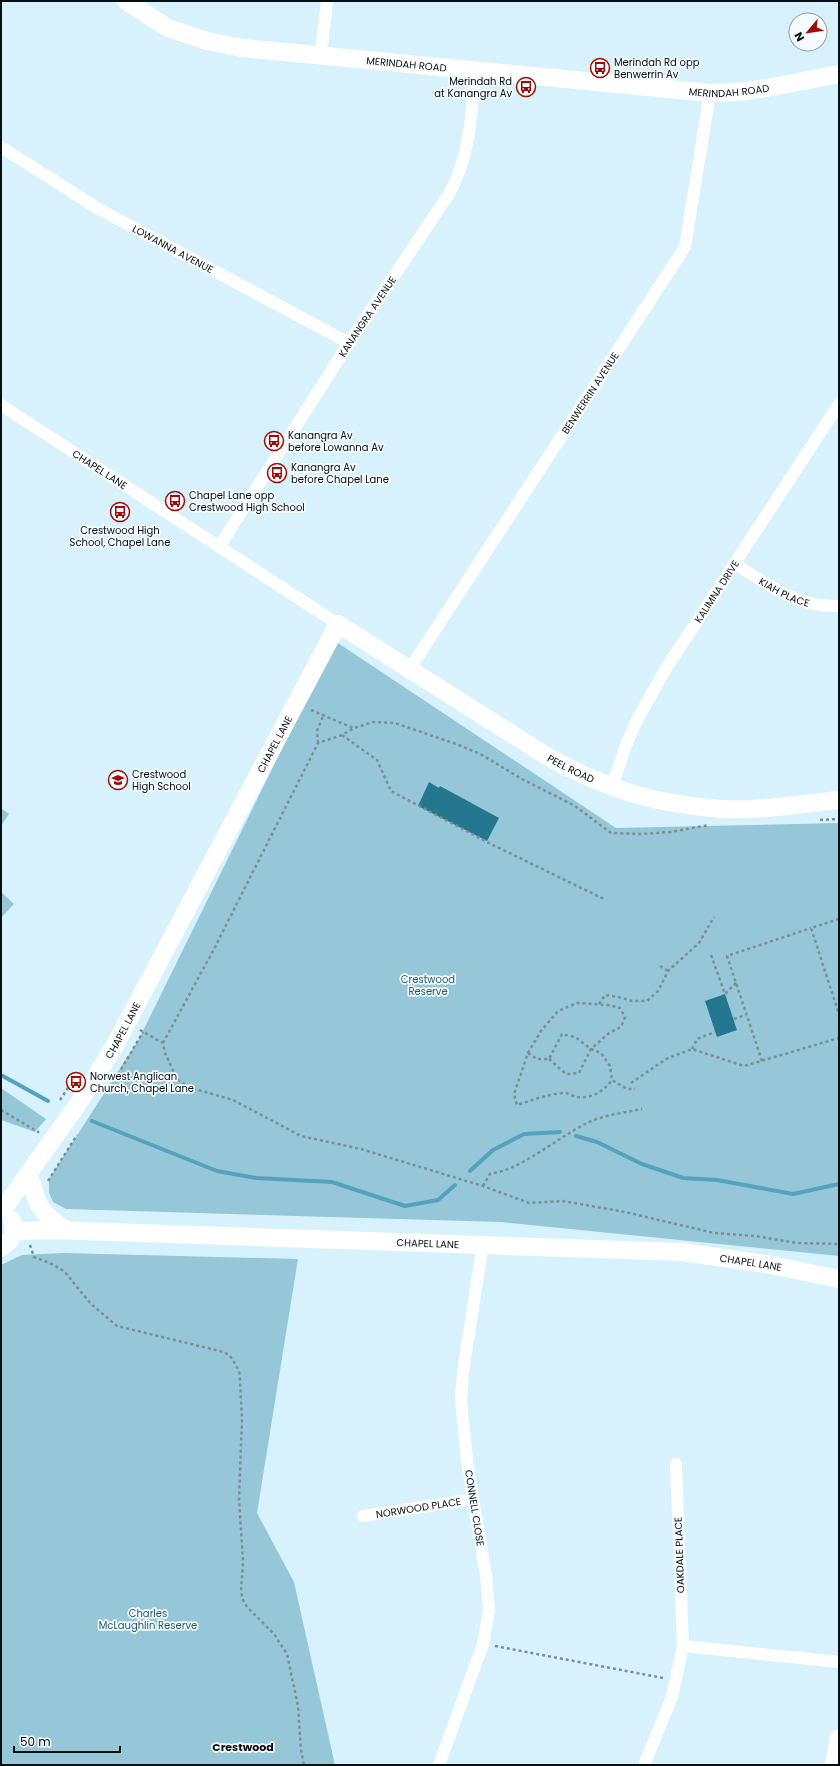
<svg xmlns="http://www.w3.org/2000/svg" width="840" height="1766" viewBox="0 0 840 1766" font-family="Poppins,sans-serif">
<style>
.green{fill:#96c7d9}
.lines{fill:none;stroke-linecap:round;stroke-linejoin:round}
.stream{stroke:#56a2bc;stroke-width:4}
.building{fill:#25768f}
.path{stroke:#7b8e96;stroke-width:2.5;stroke-dasharray:3 3;stroke-linecap:butt}
.street{stroke:#fff;stroke-width:12}
.secondary{stroke:#fff;stroke-width:18}
.labels{text-anchor:middle;stroke-width:3.5;stroke-linejoin:round;paint-order:stroke}
.poi-label{font-size:10px;fill:#050e11;stroke:#f6fbfd;text-anchor:start}
.street-label{font-size:10px;fill:#050e11;stroke:#f6fbfd}
.park-label{font-size:10px;fill:#1c5a6d;stroke:#f6fbfd}
.neighbourhood-label{font-size:11px;font-weight:bold;fill:#050e11;stroke:#f6fbfd}
</style>
<rect width="100%" height="100%" fill="#d7f2fd"/>
<!-- green -->
<path class="green" d="M335,641L616,828L839,823V1256L500,1222L66,1209L53,1202L49,1193V1179L139,1039Z
M1,808L9,814L1,826Z
M1,892L14,904L1,918Z
M1,1088L46,1119L35,1132L1,1120Z
M64,1253L298,1259L257,1513L294,1582L335,1765H1V1265L22,1255Z"/>
<g class="lines">
<!-- stream -->
<path class="stream" d="M1,1075L48,1101
M92,1121L217,1171L256,1178L332,1182L405,1206L438,1200L455,1185
M576,1136L597,1142L642,1164L683,1178L717,1180L793,1194L839,1184
M470,1171L493,1150L524,1134L560,1132"/>
</g>
<!-- building -->
<path class="building" d="M429,782L439,788L440,786L499,818L487,841L418,806Z
M725,994L737,1030L717,1037L705,1001Z"/>
<g class="lines">
<!-- path -->
<path class="path" d="M311,710L353,728
M342,735L377,760L391,791L491,844L606,900
M318,743L317,731L323,716
M820,820L839,819
M839,919L811,928L839,1014
M711,955L725,994L736,983
M660,966L668,971
M599,1004L605,995L619,997L632,1001H647L658,991L668,971L699,943L714,917
M734,1019L746,1015
M140,1030L163,1043L165,1053L177,1079L188,1087L233,1100L301,1136L361,1149L483,1186L529,1203L563,1201L625,1212L714,1233L756,1236L797,1243L839,1244
M163,1043L214,949L318,743L342,735L354,728L373,722L395,723L459,745L482,755L522,779L575,806L611,833L642,834L670,832L709,825
M692,1049L697,1039L715,1032
M528,1053L537,1059H549L562,1034L575,1037L591,1049L601,1053L610,1066L612,1080L627,1089H635
M549,1059L566,1074L579,1073L591,1049L609,1033L621,1027L625,1017L620,1008L608,1005L577,1003L558,1011L541,1031L528,1053L514,1094L517,1105C532,1100 546,1095 562,1093C568,1092 572,1096 577,1097C592,1099 604,1091 612,1080
M762,1061L727,956L811,928
M114,1079L119,1073L143,1032
M631,1083L666,1059L692,1049L744,1066L839,1038
M60,1100L77,1074
M1,1110L38,1132L39,1131
M48,1181L77,1135
M483,1186L490,1174C522,1169 556,1139 585,1124C602,1115 623,1113 642,1109
M30,1245L34,1257L50,1263L64,1271L91,1304L117,1326L224,1352L230,1356L234,1362L239,1371L240,1380L242,1419L239,1499L243,1561L241,1591L243,1600L247,1607L274,1634L287,1654L298,1706L301,1750L304,1765
M495,1646L663,1678"/>
<!-- street -->
<g class="street">
<path d="M321,55L327,1"/>
<path id="s1" d="M1,147L97,208L349,343"/>
<path id="s2" d="M1,405L338,624"/>
<path id="s3" d="M219,547L349,343L449,194C470,156 472,113 475,71"/>
<path id="s4" d="M735,564C769,585 797,608 839,606"/>
<path id="s5" d="M409,670L685,247L710,93"/>
<path id="s6" d="M612,787L626,745L636,722L665,670L839,404"/>
<path id="s7" d="M363,1516L473,1499"/>
<path d="M683,1646L839,1662"/>
<path d="M439,1765L483,1644L489,1611L486,1575L468,1469L461,1401L463,1372L483,1244"/>
<path d="M644,1765L672,1697L683,1646L676,1464"/>
</g>
<!-- secondary -->
<g class="secondary">
<path id="s8" d="M126,1L168,28L207,41L242,48L710,93C754,93 796,82 839,74"/>
<path d="M29,1174C37,1204 39,1213 66,1230"/>
<path id="s9" d="M4,1208L80,1101L114,1047L338,624L545,755C566,767 588,778 611,786C643,799 686,806 721,809C760,811 800,804 839,800"/>
<path id="s10" d="M14,1231L53,1230L683,1252L771,1265L839,1279"/>
<path d="M1,1248C12,1241 16,1233 12,1220"/>
<path d="M834,1765L839,1738"/>
</g>
</g>
<!-- icons -->
<defs>
<g id="bus-ring" transform="scale(1)"><circle r="9.5" fill="#f6fbfd" stroke="#a20a07" stroke-width="1.5"/><path d="M-5-6H5V4H4V6H2V4H-2V6H-4V4H-5ZM-3.5-4V0h7V-4ZM-3.5 1.2v1.5H-2V1.2ZM2 1.2v1.5H3.5V1.2Z" fill="#a20a07"/></g>
<g id="school-ring" transform="scale(1)"><circle r="9.5" fill="#f6fbfd" stroke="#a20a07" stroke-width="1.5"/><path d="M0-5L7-2L0 1L-7-2ZM-4 1L0 2.5L4 1V4Q0 6-4 4Z" fill="#a20a07"/></g>
</defs>
<g fill-rule="evenodd">
<use href="#bus-ring" x="600" y="68"/>
<use href="#bus-ring" x="526" y="87"/>
<use href="#bus-ring" x="274" y="441"/>
<use href="#bus-ring" x="277" y="473"/>
<use href="#bus-ring" x="175" y="501"/>
<use href="#bus-ring" x="120" y="512"/>
<use href="#school-ring" x="118" y="780"/>
<use href="#bus-ring" x="76" y="1082"/>
</g>
<g class="labels">
<!-- poi labels -->
<g class="poi-label">
<text x="614" y="66">Merindah Rd opp<tspan x="614" dy="12">Benwerrin Av</tspan></text>
<text x="512" y="85" text-anchor="end">Merindah Rd<tspan x="512" dy="12">at Kanangra Av</tspan></text>
<text x="288" y="439">Kanangra Av<tspan x="288" dy="12">before Lowanna Av</tspan></text>
<text x="291" y="471">Kanangra Av<tspan x="291" dy="12">before Chapel Lane</tspan></text>
<text x="189" y="499">Chapel Lane opp<tspan x="189" dy="12">Crestwood High School</tspan></text>
<text x="120" y="534" text-anchor="middle">Crestwood High<tspan x="120" dy="12">School, Chapel Lane</tspan></text>
<text x="132" y="778">Crestwood<tspan x="132" dy="12">High School</tspan></text>
<text x="90" y="1080">Norwest Anglican<tspan x="90" dy="12">Church, Chapel Lane</tspan></text>
</g>
<!-- street labels -->
<g class="street-label">
<text dy="4" stroke="none"><textPath href="#s8" startOffset="292">MERINDAH ROAD</textPath></text>
<text dy="4" stroke="none"><textPath href="#s8" startOffset="616">MERINDAH ROAD</textPath></text>
<text dy="4" stroke="none"><textPath href="#s1" startOffset="200">LOWANNA AVENUE</textPath></text>
<text dy="4" stroke="none"><textPath href="#s3" startOffset="274">KANANGRA AVENUE</textPath></text>
<text dy="4" stroke="none"><textPath href="#s5" startOffset="331">BENWERRIN AVENUE</textPath></text>
<text dy="4" stroke="none"><textPath href="#s2" startOffset="118">CHAPEL LANE</textPath></text>
<text dy="4" stroke="none"><textPath href="#s6" startOffset="223">KALIMNA DRIVE</textPath></text>
<text dy="4" stroke="none"><textPath href="#s4" startOffset="57">KIAH PLACE</textPath></text>
<text dy="4" stroke="none"><textPath href="#s9" startOffset="538">CHAPEL LANE</textPath></text>
<text dy="4" stroke="none"><textPath href="#s9" startOffset="948">PEEL ROAD</textPath></text>
<text dy="4" stroke="none"><textPath href="#s9" startOffset="214">CHAPEL LANE</textPath></text>
<text dy="4" stroke="none"><textPath href="#s10" startOffset="414">CHAPEL LANE</textPath></text>
<text dy="4" stroke="none"><textPath href="#s10" startOffset="738">CHAPEL LANE</textPath></text>
<text dy="4" stroke="none"><textPath href="#s7" startOffset="56">NORWOOD PLACE</textPath></text>
<text transform="translate(475 1508) rotate(81)" y="4">CONNELL CLOSE</text>
<text transform="translate(679 1555) rotate(-92)" y="4">OAKDALE PLACE</text>
</g>
<!-- park labels -->
<g class="park-label">
<text x="428" y="983">Crestwood<tspan x="428" dy="12">Reserve</tspan></text>
<text x="148" y="1617">Charles<tspan x="148" dy="12">McLaughlin Reserve</tspan></text>
</g>
<!-- neighbourhood labels -->
<g class="neighbourhood-label">
<text x="243" y="1751">Crestwood</text>
</g>
</g>
<!-- border -->
<rect width="840" height="1766" fill="none" stroke="#050e11" stroke-width="4"/>
<!-- north arrow -->
<g transform="translate(808 32) rotate(241)"><circle r="19" fill="#f6fbfd" stroke="#969c9f"/>
<path d="M0-3L7 15L0 10L-7 15Z" fill="#a20a07"/>
<text y="-6" font-size="11" font-weight="bold" text-anchor="middle" fill="#050e11">N</text>
</g>
<!-- scale -->
<path d="M14 1746v6h106v-6" fill="none" stroke="#050e11" stroke-width="2"/>
<text x="20" y="1746" font-size="12" fill="#050e11" stroke="#f6fbfd" stroke-width="3" paint-order="stroke">50 m</text>
</svg>
